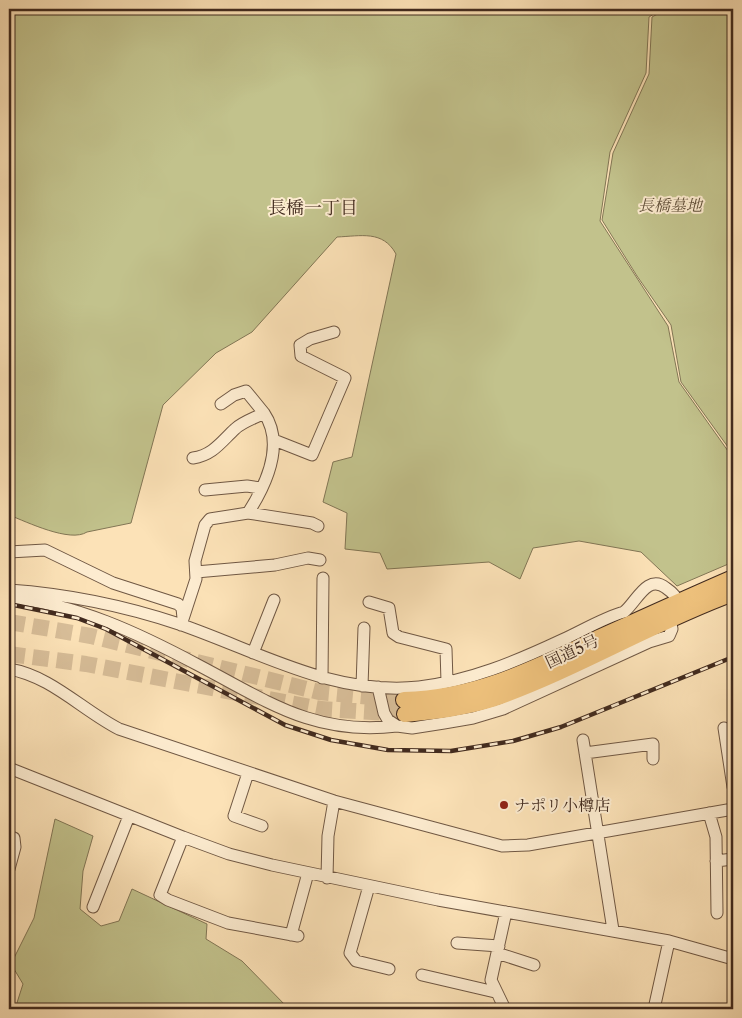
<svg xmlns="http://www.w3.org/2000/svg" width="742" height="1018" viewBox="0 0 742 1018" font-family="'Libre Caslon Text','Noto Serif JP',serif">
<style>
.green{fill:#c2c28c;stroke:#827655}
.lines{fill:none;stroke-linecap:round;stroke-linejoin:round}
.highway-tunnel{stroke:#d7bd98;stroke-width:16;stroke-dasharray:16 8;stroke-linecap:butt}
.minor-casing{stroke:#705844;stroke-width:13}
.highway-casing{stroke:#412a1e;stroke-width:18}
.minor{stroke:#fdecd0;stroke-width:11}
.highway{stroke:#eec17c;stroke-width:16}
.rail-casing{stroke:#412a1e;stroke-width:4.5}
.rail{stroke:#fdecd0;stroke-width:2.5;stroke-dasharray:8;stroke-linecap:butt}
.poi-dot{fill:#8f2418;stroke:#fdecd0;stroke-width:2}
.labels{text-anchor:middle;stroke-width:4;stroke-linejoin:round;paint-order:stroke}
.park-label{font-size:16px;font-style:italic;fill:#61503a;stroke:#fdecd0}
.street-label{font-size:16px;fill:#412a1e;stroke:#fdecd0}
.poi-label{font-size:16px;fill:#412a1e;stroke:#fdecd0;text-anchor:start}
.neighbourhood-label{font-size:18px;fill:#412a1e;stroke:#fdecd0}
</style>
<rect width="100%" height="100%" fill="#fce2b7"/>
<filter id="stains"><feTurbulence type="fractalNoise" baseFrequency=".004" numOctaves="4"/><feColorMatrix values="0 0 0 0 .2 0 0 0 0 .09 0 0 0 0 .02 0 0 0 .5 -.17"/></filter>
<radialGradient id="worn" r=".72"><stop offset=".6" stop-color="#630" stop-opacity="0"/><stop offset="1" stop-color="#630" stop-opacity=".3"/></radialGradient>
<!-- green -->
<path class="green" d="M9,9H662L649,17L646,73L610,152L600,221L668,326L679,382L733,458V562L677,586L641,552L579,541L533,548L520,579L489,562L387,569L380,553L345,549L347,513L323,502L333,462L352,457L396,254C383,230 361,236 337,237L252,332L216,353L163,405L131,523L87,532C70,543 27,522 9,515Z
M667,9H733V454L681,382L671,325L637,276L602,220L613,153L649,74L652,17Z
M55,819L93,836L83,871L80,909L101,926L119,921L132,889L207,924L206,939L242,961L289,1009H15L23,984L11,964L34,918Z"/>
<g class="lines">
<!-- highway-tunnel -->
<path class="highway-tunnel" d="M9,622L91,636L319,692L404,700
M9,654L86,664L321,709L405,714"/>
<!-- minor casing -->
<g class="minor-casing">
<path id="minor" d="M221,404L234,395L246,391L264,413
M274,440L312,455L345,378L301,356L300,345L310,339L334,332
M205,490L247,486L260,488
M248,513L312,523L318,526
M9,552L45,550L113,583L178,604L182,608L183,618
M196,572L275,565L308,558L320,560
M9,590C66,594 125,606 179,624C258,651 332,696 419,687C470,681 515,662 562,640C582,631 603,618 624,612C636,603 647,573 666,588C672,592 678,599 681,606
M9,598C75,603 140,634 198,665C267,701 314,736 397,726
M369,602L389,608L393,633L399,637L446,649L447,682
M181,625L196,579L195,561L205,525L210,519L248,513C266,485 285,444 264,413C255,418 242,422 235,429C221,442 213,455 193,458
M253,653L274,600
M9,669C51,676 82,710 119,729L334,801L502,846L528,845L733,809
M322,678L323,578
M362,686L364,628
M378,687L384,713L388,720L397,726L412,728L444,723L473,718L503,709L649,642L669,636L672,629L670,619
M724,728L733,787
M583,740L613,930
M585,753L653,744V759
M9,768L183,837L229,854L272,865L438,900L669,941L733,959
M248,773L234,816L262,826
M709,813L716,837L717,913
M9,836L14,838L15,847L9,869
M183,837L160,895L168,900L228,923L298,936
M716,861L733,859
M327,878L328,836L334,801
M369,886L350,953L356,961L389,969
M93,907L129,816
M291,935L308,873
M457,943L499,946
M497,953L534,965
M422,975L495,992
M505,1009L491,980L506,912
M654,1009L669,941"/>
</g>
<!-- highway casing -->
<g class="highway-casing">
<path id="highway" d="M404,700C478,698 536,668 601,637C645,617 689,597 733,578
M405,714C435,711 464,708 492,699C575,670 651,623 733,593"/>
</g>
<!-- minor -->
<use href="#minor" class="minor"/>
<!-- highway -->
<use href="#highway" class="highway"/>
<!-- rail casing -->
<g class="rail-casing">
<path id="rail" d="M9,604L77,618L106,629L285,725L331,740L388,750L451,751L513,741L561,727L733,657"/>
</g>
<!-- rail -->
<use href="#rail" class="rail"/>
</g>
<!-- markers -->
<circle class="poi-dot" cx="504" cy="805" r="5"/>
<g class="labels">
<!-- park labels -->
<g class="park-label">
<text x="670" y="211">長橋墓地</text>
</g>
<!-- street labels -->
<g class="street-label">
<text transform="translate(572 651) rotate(-25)" y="6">国道5号</text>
</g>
<!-- poi labels -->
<g class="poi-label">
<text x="514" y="811">ナポリ小樽店</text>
</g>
<!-- neighbourhood labels -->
<g class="neighbourhood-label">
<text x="313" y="214">長橋一丁目</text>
</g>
</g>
<!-- margin -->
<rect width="742" height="1018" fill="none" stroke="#fce2b7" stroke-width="30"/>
<rect x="10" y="10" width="722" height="998" fill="none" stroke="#412a1e" stroke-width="2.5"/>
<rect x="15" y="15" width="712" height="988" fill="none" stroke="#412a1e"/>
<rect width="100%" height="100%" filter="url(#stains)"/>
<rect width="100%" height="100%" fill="url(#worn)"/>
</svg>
